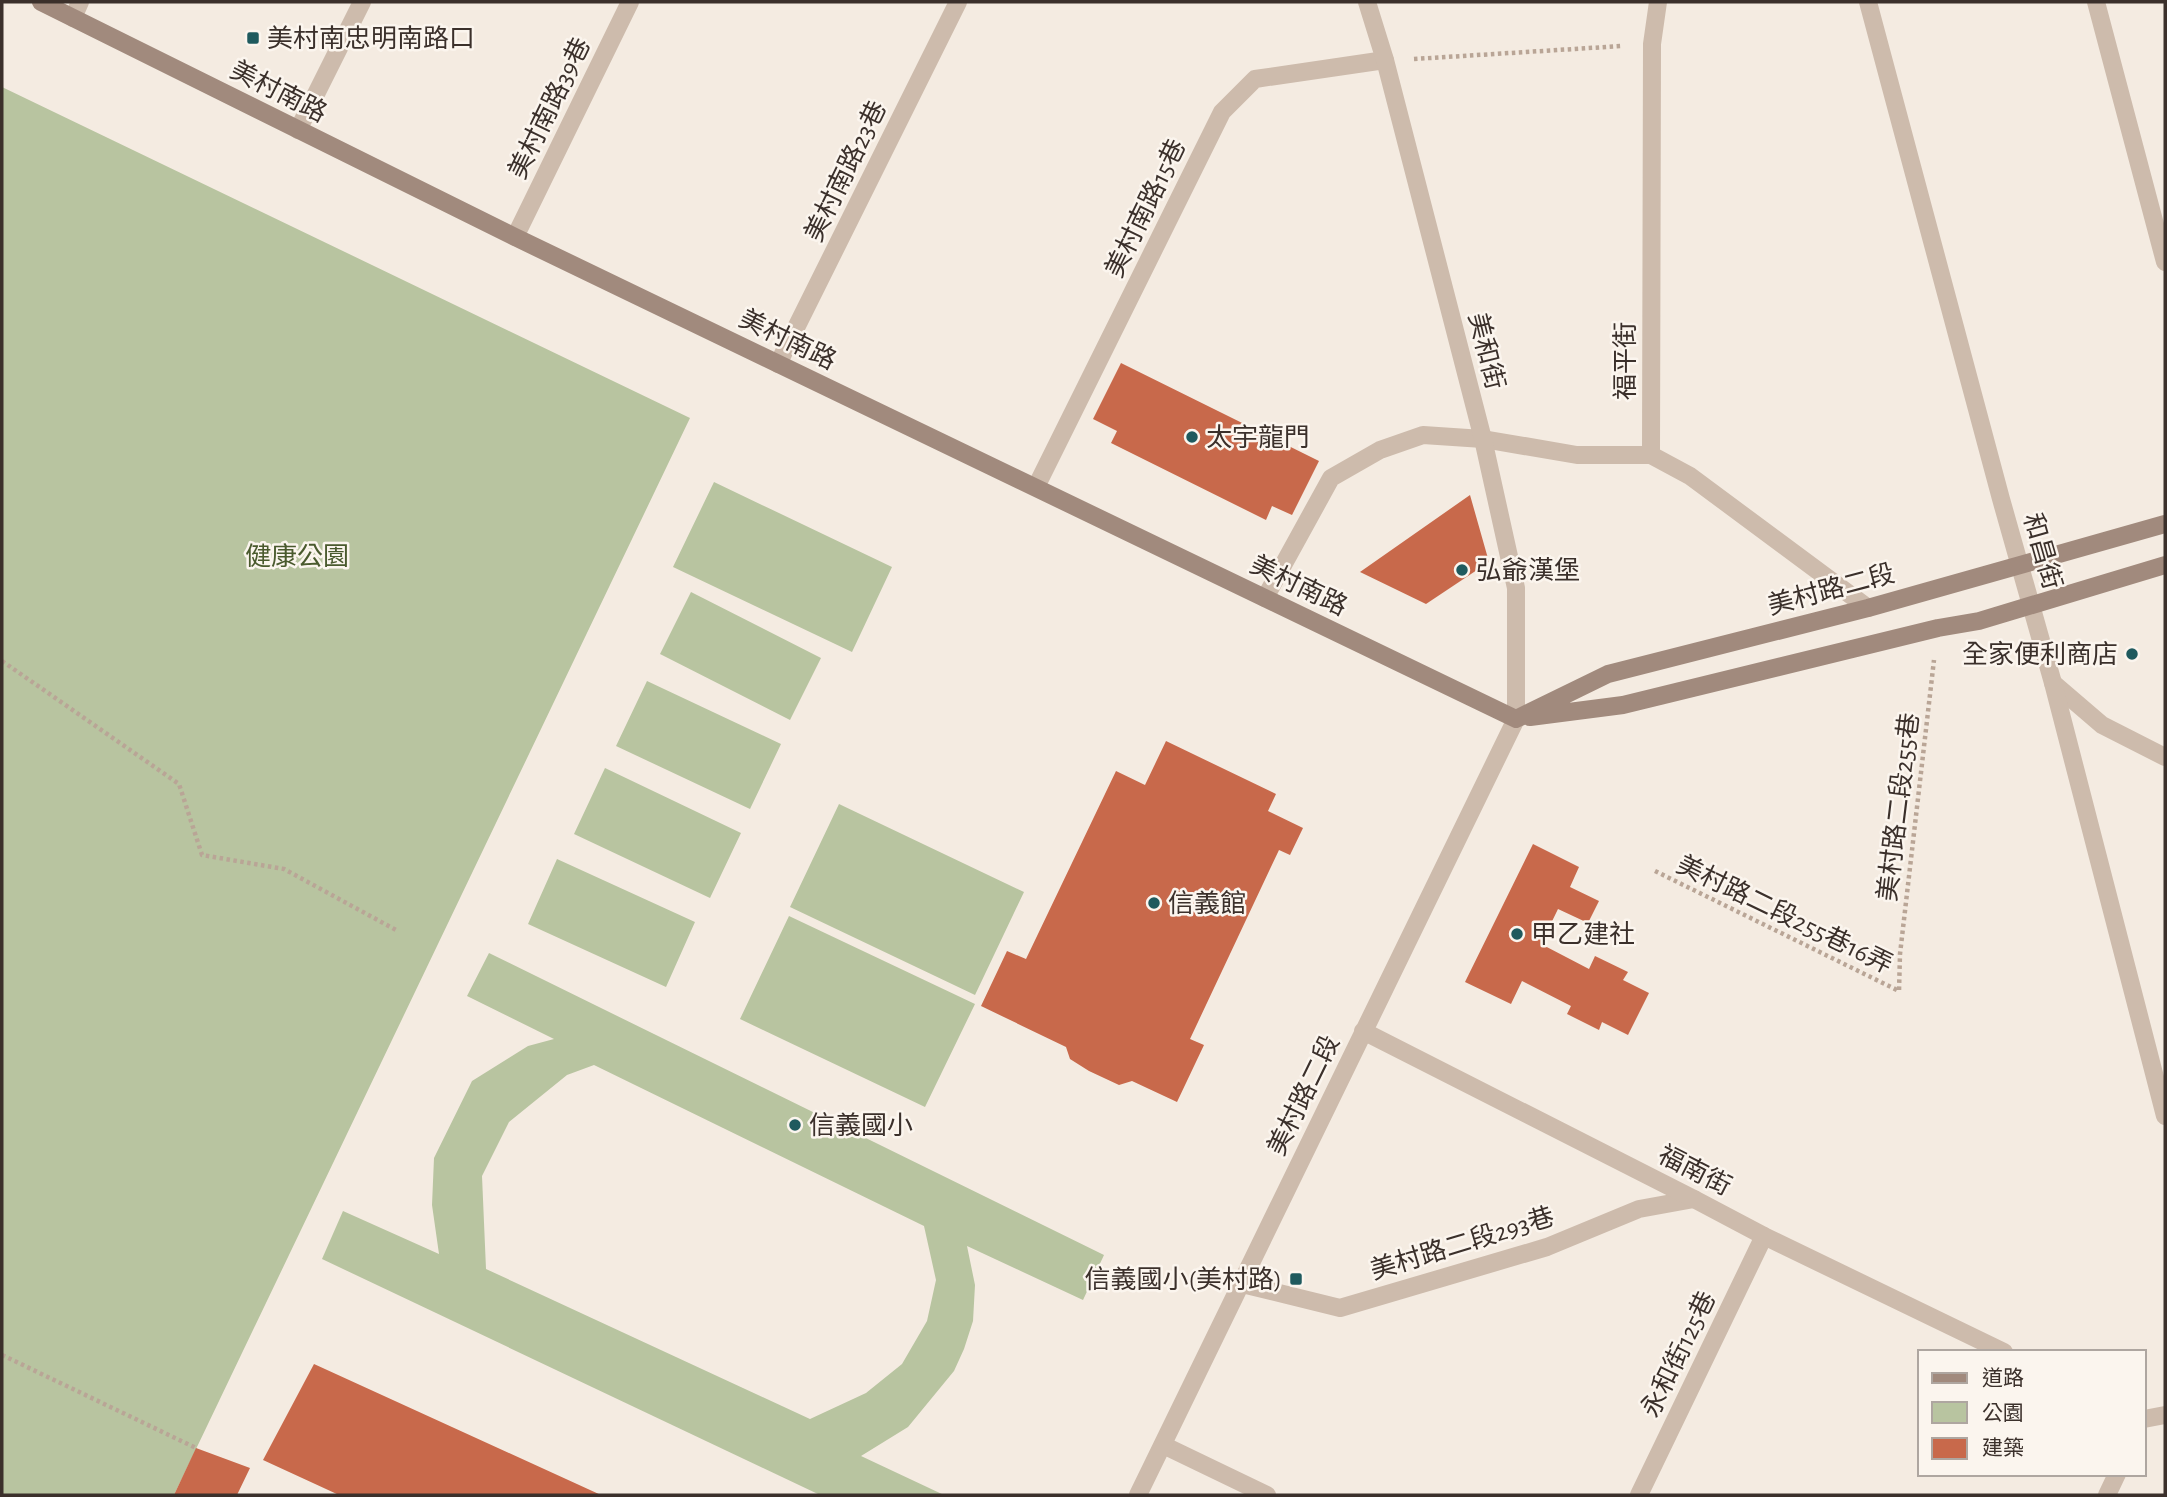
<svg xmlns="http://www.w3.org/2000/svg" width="2167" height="1497" viewBox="0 0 2167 1497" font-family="'Alegreya Sans','Noto Sans TC',sans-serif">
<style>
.green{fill:#b8c4a0;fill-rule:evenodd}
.building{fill:#c8694b}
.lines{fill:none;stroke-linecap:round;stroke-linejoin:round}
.path{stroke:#b9a596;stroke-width:4.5;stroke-dasharray:3.5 3.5;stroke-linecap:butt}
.lane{stroke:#cdbbac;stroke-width:18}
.street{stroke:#cdbbac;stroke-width:18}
.secondary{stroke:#a18a7d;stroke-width:18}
.poi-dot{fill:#1f5a5e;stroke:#fbf5ee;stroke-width:2.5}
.labels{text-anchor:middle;stroke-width:5;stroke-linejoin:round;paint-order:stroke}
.poi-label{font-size:26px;fill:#3b302b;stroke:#fbf5ee;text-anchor:start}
.street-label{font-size:26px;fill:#3b302b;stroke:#fbf5ee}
.park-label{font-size:26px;fill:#4a5a2e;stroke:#fbf5ee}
</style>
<rect width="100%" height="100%" fill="#f4ebe1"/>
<!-- green -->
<path class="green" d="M2,87L690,418L174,1495H2Z
M714,482L892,567L852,652L673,567Z
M691,592L821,658L790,720L660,654Z
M647,681L781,744L750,809L616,746Z
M605,768L741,833L710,898L574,834Z
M839,804L1024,892L975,995L790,907Z
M557,859L695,922L666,987L528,924Z
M789,916L975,1004L925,1107L740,1019Z
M489,953L1104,1255L1083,1300L967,1246L975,1285L973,1321L964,1349L954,1371L908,1427L861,1456L944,1495H820L322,1259L343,1211L439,1254L432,1205L434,1158L472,1081L528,1046L554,1039L467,996ZM594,1065L924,1226L936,1280L927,1321L902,1364L866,1393L810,1419L486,1269L482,1176L509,1122L567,1075Z"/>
<!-- building -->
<path class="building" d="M1121,363L1319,461L1292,515L1272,506L1266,520L1111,443L1117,431L1093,419Z
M1470,495L1489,562L1426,604L1360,572Z
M1166,741L1276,794L1268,811L1303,828L1290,855L1279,850L1190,1039L1204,1045L1177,1102L1132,1081L1119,1085L1089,1071L1070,1059L1066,1047L981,1006L1007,951L1026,959L1116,771L1145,785Z
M1533,844L1579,867L1570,887L1599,901L1588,923L1558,909L1541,944L1589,969L1595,956L1628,972L1623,980L1649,993L1628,1035L1602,1022L1599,1030L1567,1014L1571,1006L1522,981L1511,1004L1465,982Z
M314,1364L601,1495H339L263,1460Z
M196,1448L250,1468L237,1495H174Z"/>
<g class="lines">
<!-- path -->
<path class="path" d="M1414,59L1622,46
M2,661L179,784L202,855L284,869L396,930
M1655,871L1899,991L1900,954L1934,660
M2,1355L196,1448"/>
<!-- lane -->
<path class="lane" d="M1658,2L1652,44L1651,455L1690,476L1868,608
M2096,2L2165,262
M298,130L362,2
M515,237L630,2
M778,364L958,2
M1036,487L1222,112L1255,79L1385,60
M1265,598L1331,478L1380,450L1423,435L1483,439L1577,455H1651
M2053,683L2102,725L2165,757
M1242,1284L1340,1308L1547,1247L1639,1209L1694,1199
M1163,1445L1267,1495
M1639,1495L1764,1236
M2107,1495L2117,1474"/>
<!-- street -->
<path class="street" d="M1868,2L2001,499L2053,683L2165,1116
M73,18L80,2
M1363,1031L1694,1199L1764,1236L2004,1352
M2144,1419L2165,1415
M1138,1495L1516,719V588L1483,439L1385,60L1367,2"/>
<!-- secondary -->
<path class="secondary" d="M41,2L515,237L1516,719
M1530,717L1623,705L1938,628L1979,621L2165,565
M1516,719L1608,674L1868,608L2165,524"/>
</g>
<!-- markers -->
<g class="poi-dot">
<rect x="246" y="31" width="14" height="14" rx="3.5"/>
<circle cx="1192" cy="437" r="7"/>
<circle cx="1462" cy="570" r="7"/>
<circle cx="2132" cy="654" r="7"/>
<circle cx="1154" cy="903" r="7"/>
<circle cx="1517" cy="934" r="7"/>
<circle cx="795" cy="1125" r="7"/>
<rect x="1289" y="1272" width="14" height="14" rx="3.5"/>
</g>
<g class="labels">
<!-- poi labels -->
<g class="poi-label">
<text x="267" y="47">美村南忠明南路口</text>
<text x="1206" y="446">太宇龍門</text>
<text x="1476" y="579">弘爺漢堡</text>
<text x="2118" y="663" text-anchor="end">全家便利商店</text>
<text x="1168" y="912">信義館</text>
<text x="1531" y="943">甲乙建社</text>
<text x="809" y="1134">信義國小</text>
<text x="1282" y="1288" text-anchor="end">信義國小(美村路)</text>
</g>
<!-- street labels -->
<g class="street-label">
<text transform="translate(279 91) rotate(27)" y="9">美村南路</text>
<text transform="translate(549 108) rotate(-64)" y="9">美村南路39巷</text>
<text transform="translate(845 171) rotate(-64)" y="9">美村南路23巷</text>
<text transform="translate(1145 208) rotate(-64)" y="9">美村南路15巷</text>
<text transform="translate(788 339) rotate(26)" y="9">美村南路</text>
<text transform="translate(1487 351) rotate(76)" y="9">美和街</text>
<text transform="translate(1625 361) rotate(-90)" y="9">福平街</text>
<text transform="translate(2043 551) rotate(74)" y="9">和昌街</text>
<text transform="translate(1299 585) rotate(26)" y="9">美村南路</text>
<text transform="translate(1831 589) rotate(-15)" y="9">美村路二段</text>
<text transform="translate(1898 807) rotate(-83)" y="9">美村路二段255巷</text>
<text transform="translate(1785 914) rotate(26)" y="9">美村路二段255巷16弄</text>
<text transform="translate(1303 1095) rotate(-64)" y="9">美村路二段</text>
<text transform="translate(1695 1170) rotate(27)" y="9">福南街</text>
<text transform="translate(1462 1243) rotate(-17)" y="9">美村路二段293巷</text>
<text transform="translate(1678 1354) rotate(-64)" y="9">永和街125巷</text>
</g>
<!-- park labels -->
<g class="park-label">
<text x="297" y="565">健康公園</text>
</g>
</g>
<!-- border -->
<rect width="2167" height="1497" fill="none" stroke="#3b302b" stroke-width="7"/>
<!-- legend -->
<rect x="1918" y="1350" width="228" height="126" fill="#fbf5ee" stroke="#aea6a0" stroke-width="2"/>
<rect x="1932" y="1373" width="35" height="10" fill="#a18a7d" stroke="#aea6a0" stroke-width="2"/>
<text x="1982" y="1385" font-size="21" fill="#3b302b">道路</text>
<rect x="1932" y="1402" width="35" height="21" fill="#b8c4a0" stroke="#aea6a0" stroke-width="2"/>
<text x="1982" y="1420" font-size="21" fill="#3b302b">公園</text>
<rect x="1932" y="1438" width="35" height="21" fill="#c8694b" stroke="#aea6a0" stroke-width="2"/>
<text x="1982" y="1455" font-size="21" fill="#3b302b">建築</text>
</svg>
